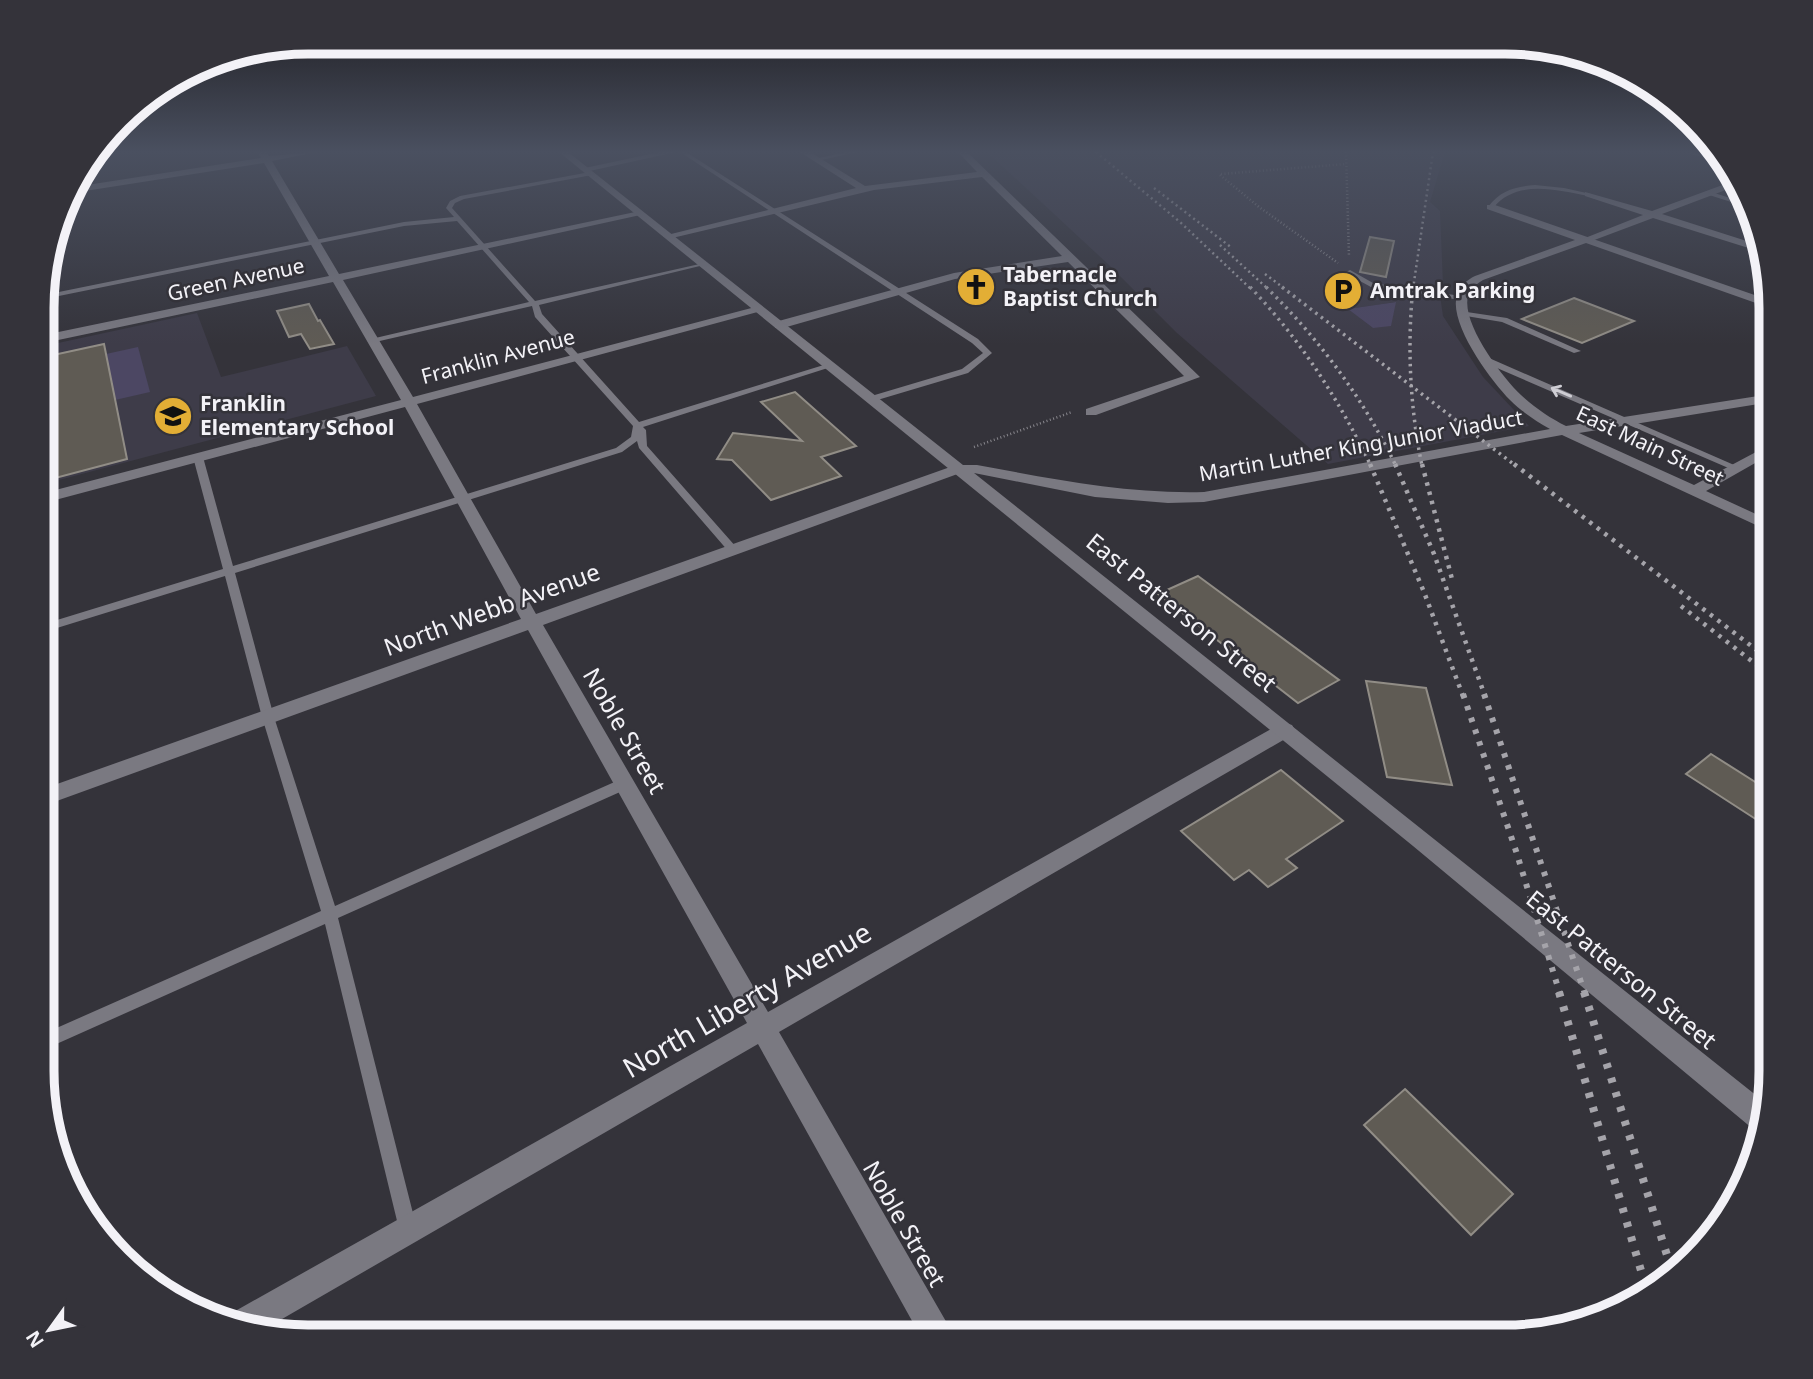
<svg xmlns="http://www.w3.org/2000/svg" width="1813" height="1379" viewBox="0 0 1813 1379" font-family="'Noto Sans',sans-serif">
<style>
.built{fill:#3e3c49;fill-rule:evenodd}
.green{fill:#4c4763}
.building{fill:#5f5b54;stroke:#918d86;stroke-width:2}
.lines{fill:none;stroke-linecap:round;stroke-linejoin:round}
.path{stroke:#87868c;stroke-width:2.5;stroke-dasharray:1 2.5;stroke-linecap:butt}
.service{fill:#7a7981;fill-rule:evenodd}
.minor{fill:#7a7981;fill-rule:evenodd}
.tertiary{fill:#7a7981;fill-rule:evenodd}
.rail-far4{stroke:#a5a4aa;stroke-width:2.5;stroke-dasharray:2 3.5;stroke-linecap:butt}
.rail-far3{stroke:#a5a4aa;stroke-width:3.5;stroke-dasharray:2.5 4.5;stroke-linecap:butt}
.rail-far2{stroke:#a5a4aa;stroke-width:4.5;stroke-dasharray:3.5 6;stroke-linecap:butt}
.rail-far1{stroke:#a5a4aa;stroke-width:6;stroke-dasharray:4.5 8;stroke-linecap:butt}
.rail{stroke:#a5a4aa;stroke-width:8;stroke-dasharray:5 10;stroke-linecap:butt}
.oneway{stroke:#cfced4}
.labels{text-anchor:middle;stroke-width:5;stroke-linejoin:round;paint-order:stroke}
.far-poi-label{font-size:21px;font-weight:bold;fill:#f3f2f7;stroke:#34333a;text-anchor:start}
.far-street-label{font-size:21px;fill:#f3f2f7;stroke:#34333a}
.street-label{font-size:24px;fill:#f3f2f7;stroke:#34333a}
.near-street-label{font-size:28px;fill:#f3f2f7;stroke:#34333a}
.rim{fill:none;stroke:#f3f2f7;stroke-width:9}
</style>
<rect width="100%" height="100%" fill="#34333a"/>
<!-- built -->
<path class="built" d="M987,152H1445L1430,202L1440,211L1443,284L1439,288L1443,316L1483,377L1529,426L1328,464L1177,333L1109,265ZM1395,302L1373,328L1349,309L1383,304Z
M197,313L221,377L347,346L376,396L44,484V346Z"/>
<!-- green -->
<path class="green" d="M1396,302L1391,326L1373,328L1348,309Z
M138,347L150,392L115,400L106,354Z"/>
<!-- building -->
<path class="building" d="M1370,237L1394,241L1386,277L1360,272Z
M1574,298L1634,321L1582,343L1522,319Z
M309,304L318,321L320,320L334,344L310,349L301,334L289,337L277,311Z
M104,344L127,459L44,481V357Z
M795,392L856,446L821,457L841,476L771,500L732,460L717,459L733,433L802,441L761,402Z
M1198,576L1339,680L1298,703L1158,594Z
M1366,681L1426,688L1452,785L1387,777Z
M1711,754L1771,792V829L1686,774Z
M1281,770L1343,821L1286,859L1297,868L1268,887L1249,870L1234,880L1181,831Z
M1405,1089L1513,1194L1471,1235L1364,1125Z"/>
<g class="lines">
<!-- path -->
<path class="path" d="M1346,152L1349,257
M1221,174L1346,164
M1220,175L1259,207L1338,263
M974,447L1072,412"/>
<!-- service -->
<path class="service" d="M680,152H686L978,339L992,353L968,373L874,401H868V397L962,369L983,353L972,343Z
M847,152H857L817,161L814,159Z
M590,172L592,175L464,199L455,203L452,208L535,301L704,263V265L539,305L542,314L639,422L827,364L834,366L643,427L646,430L647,446L737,548L738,550L737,552H729L639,448L637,441L622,452L235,573L274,717L335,906L619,780H629L631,784L629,788L338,918L417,1229L415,1236L408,1238L401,1236L399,1229L325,924L43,1050V1034L321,911L262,717L225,576L44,632V624L223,569L193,457L195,455H201L203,457L233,566L616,448L631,437L633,426L535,317L532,306L371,343V339L529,302L457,221L404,226L44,299V295L404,222L454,217L446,208L450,201L460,196Z
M1535,185L1564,188L1591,194L1588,196C1556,190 1516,179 1493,208L1488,207C1501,190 1515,187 1535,185Z
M1708,191L1746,203L1747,207L1706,194Z
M1350,270L1373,283L1461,296L1465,298L1461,300L1371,287L1347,274L1346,272Z
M1460,311L1507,318L1581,351L1574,353L1502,322L1460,315Z
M1483,358H1489L1741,468L1736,471L1733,470L1483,362Z"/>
<!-- minor -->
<path class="minor" d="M258,152H266L269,156L317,152L272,161L339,274L640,211L645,214L343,280L413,397L759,306L765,310L417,404L536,614L953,466L958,465L965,469L963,472L543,625L768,1012L1278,725L1285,723L1292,725L1295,730L1292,735L779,1032L955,1337H921L758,1044L263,1330L227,1321L230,1314L747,1023L528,630L43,806V789L521,619L405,407L44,503V493L401,400L333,282L44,343V335L329,276L264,163L72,193L74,187L261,158Z
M660,152H676L585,172L580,169Z
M800,152H810L865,186L977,172L958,152H967L1200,377L1096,415H1086V409L1184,376L1068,262L955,279L783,328H775V322L954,273L1062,256L982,177L874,190L668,239L663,236L856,188Z
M1736,180L1739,185L1662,214L1756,244L1758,251L1653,218L1589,242L1580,240L1643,215L1585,196V192L1652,211Z"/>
<!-- tertiary -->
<path class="tertiary" d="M559,152H568L963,465H977C1053,479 1126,494 1204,492L1550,429C1536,421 1522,412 1510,400C1491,381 1448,323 1457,295C1459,286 1467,280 1475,276L1575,240L1487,209V205H1495L1769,300L1770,308L1586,243L1483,280C1477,284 1470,288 1468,296C1461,323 1502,377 1521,395C1535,408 1550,418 1566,426L1771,394V402L1579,433L1694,485L1771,444V454L1706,491L1771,521V532L1562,435L1204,502L1168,503L1095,497L974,473L1767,1104L1760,1132L1753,1129L1413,846Z
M1689,152L1717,156L1721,161L1690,154Z"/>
<!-- rail-far4 -->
<path class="rail-far4" d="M1096,152L1180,222L1251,289
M1154,188L1232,248
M1220,245L1268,289
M1265,274L1285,289
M1413,289L1433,152"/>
<!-- rail-far3 -->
<path class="rail-far3" d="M1250,287C1301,340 1339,400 1371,466
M1266,287C1320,340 1363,398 1396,466
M1282,287L1516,466
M1413,287C1407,347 1410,407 1422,466"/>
<!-- rail-far2 -->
<path class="rail-far2" d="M1370,464L1424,592L1463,696
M1395,464L1434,554L1485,696
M1422,464L1452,579
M1514,464L1771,661
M1681,606L1771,676"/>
<!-- rail-far1 -->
<path class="rail-far1" d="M1463,694L1516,851L1560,994
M1484,694L1585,994"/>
<!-- rail -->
<path class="rail" d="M1559,992L1647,1291
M1584,992L1672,1271"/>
</g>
<!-- one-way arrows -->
<defs><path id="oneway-shaft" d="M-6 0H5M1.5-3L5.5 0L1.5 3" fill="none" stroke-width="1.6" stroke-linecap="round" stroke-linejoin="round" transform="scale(1.75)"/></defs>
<use class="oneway" href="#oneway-shaft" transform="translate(1561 392) rotate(-157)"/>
<!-- sky -->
<linearGradient id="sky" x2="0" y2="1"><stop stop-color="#1d1c20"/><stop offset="0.44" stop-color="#4a5060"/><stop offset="1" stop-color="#4a5060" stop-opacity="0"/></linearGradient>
<rect width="1813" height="345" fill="url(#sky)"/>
<!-- icons -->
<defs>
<g id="church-disc" transform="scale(2.0125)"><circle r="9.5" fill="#e3ae35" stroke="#34333a"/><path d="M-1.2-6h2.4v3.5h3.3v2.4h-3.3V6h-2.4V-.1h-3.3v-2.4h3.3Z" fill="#111"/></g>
<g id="parking-disc" transform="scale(2.0125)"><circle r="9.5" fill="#e3ae35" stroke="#34333a"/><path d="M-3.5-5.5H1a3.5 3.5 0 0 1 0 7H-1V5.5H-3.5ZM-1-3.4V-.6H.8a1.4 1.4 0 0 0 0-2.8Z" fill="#111"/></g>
<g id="school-disc" transform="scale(2.0125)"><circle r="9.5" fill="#e3ae35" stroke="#34333a"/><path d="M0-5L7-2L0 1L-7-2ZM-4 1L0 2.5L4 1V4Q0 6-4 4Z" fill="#111"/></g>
</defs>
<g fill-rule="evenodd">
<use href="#church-disc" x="976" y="287"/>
<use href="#parking-disc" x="1343" y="291"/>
<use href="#school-disc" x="173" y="416"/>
</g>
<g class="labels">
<!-- far-poi labels -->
<g class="far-poi-label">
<text x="1003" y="282">Tabernacle<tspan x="1003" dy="24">Baptist Church</tspan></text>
<text x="1370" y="298">Amtrak Parking</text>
<text x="200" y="411">Franklin<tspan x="200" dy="24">Elementary School</tspan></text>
</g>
<!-- far-street labels -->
<g class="far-street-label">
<text transform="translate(236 280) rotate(-12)" y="7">Green Avenue</text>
<text transform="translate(498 357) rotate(-15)" y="7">Franklin Avenue</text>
<text transform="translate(1361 446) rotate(-10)" y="7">Martin Luther King Junior Viaduct</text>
<text transform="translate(1650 446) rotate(25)" y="7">East Main Street</text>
</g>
<!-- street labels -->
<g class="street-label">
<text transform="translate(492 610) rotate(-20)" y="8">North Webb Avenue</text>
<text transform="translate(1181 613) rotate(39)" y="8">East Patterson Street</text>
<text transform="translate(624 731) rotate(60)" y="8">Noble Street</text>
<text transform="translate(1621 970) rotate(39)" y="8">East Patterson Street</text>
<text transform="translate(904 1224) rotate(60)" y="8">Noble Street</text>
</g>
<!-- near-street labels -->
<g class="near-street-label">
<text transform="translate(747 1000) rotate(-30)" y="10">North Liberty Avenue</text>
</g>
</g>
<!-- crop -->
<path d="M0 0H1813V1379H0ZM308 54H1505A254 254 0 0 1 1759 308V1071A254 254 0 0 1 1505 1325H308A254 254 0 0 1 54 1071V308A254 254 0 0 1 308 54Z" fill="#34333a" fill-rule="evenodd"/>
<path class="rim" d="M308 54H1505A254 254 0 0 1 1759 308V1071A254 254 0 0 1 1505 1325H308A254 254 0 0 1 54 1071V308A254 254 0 0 1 308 54Z"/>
<!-- north arrow -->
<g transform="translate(49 1330) rotate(237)" stroke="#34333a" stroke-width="5" paint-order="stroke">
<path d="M0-5L12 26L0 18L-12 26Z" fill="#f3f2f7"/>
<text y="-10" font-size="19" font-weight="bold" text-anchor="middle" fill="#f3f2f7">N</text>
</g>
</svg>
